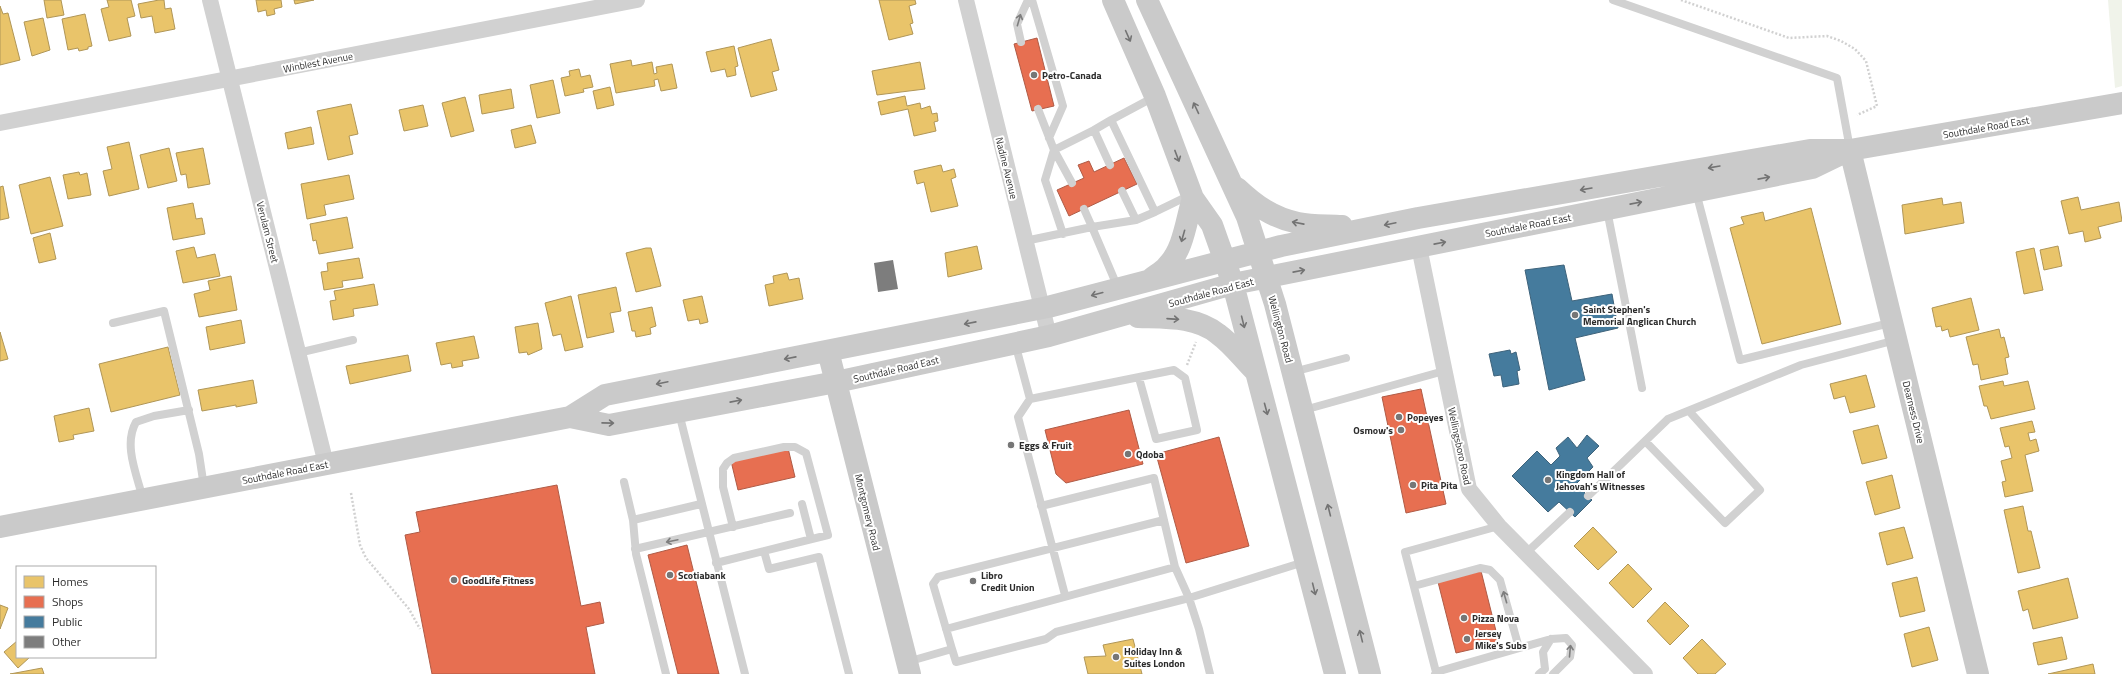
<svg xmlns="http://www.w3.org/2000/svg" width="2122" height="674" viewBox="0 0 2122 674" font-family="'Titillium Web',sans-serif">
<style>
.green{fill:#f0f3ea}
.homes{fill:#e9c46a;stroke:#b09657}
.shops{fill:#e76f51;stroke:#af5b46}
.public{fill:#457b9d;stroke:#3e637b}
.building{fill:#7d7d7d}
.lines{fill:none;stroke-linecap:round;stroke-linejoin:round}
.path{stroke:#d1d1d1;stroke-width:2.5;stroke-dasharray:2 2;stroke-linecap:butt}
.lane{stroke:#d1d1d1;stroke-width:8}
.street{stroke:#d1d1d1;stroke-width:16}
.secondary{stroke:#cacaca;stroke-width:22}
.oneway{stroke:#7e7e7e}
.oneway2{stroke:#737373}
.poi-dot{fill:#767676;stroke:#fff;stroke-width:1.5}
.labels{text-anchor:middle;stroke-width:4;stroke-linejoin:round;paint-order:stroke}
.street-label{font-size:10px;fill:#2c2c2c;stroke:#fff}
.poi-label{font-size:10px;font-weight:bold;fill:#2c2c2c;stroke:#fff;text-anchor:start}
</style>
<rect width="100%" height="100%" fill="#fff"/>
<!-- green -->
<path class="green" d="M2108,0H2122V86L2115,88Z"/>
<!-- homes -->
<path class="homes" d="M44,0H61L64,15L47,18Z
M107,0H131L135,16L127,18L131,36L109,41L101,9L109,7Z
M159,0H164L165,9L171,8L175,29L155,33L152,16L141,18L138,4Z
M256,0H281L282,7L274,9L275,14L267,16L266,10L258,12Z
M294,0H314L295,4Z
M879,0H915L916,4L909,6L913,23L910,24L913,34L889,40Z
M0,6L3,14L8,13L20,60L0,65Z
M85,14L92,46L88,47V49L79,51L78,48L68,50L62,19Z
M43,18L50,50L32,56L24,22Z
M771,39L779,70L772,72L777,90L751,97L738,48Z
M734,46L738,66L735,67L736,75L727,77L725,69L711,72L706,52Z
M631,60L632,66L652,62L654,74L657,73L656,67L672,64L677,88L661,91L658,79L654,80L655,86L616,93L610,64Z
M920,62L925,89L877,95L872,71Z
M579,69L581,77L590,75L593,87L583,89L584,92L565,96L561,78L570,76L569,71Z
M553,80L560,113L537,118L530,85Z
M610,87L614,105L597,109L593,91Z
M511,89L514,108L482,114L479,95Z
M905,96L907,106L920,103L921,109L930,106L932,114L937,113L938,121L934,122L936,131L914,136L908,109L881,115L878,102Z
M465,97L474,131L451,137L442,103Z
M351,104L358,134L349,136L353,154L328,160L317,111Z
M423,105L428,126L404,131L399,110Z
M531,125L536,143L515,148L511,130Z
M311,127L314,144L288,149L285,133Z
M129,142L139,189L109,196L103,171L112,169L107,147Z
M169,148L177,181L148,188L140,155Z
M203,148L210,184L188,188L186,174L181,175L176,153Z
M941,165L943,172L954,169L956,177L951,179L958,206L931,212L924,182L917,184L914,171Z
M79,172L80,175L87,173L91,195L68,199L63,175Z
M349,175L354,199L324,205L326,215L307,219L301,184Z
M50,177L63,226L31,234L19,185Z
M3,186L9,218L0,220V187Z
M2078,197L2081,210L2119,202L2122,221L2098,227L2101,238L2085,242L2083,231L2069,234L2061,201Z
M1942,198L1943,205L1961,202L1964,223L1905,234L1902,205Z
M193,203L196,219L202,218L205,234L173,240L167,208Z
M1811,208L1841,324L1762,344L1730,228L1744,224L1741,217L1763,212L1765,221Z
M347,217L353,248L319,254L316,240L313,241L310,224Z
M50,233L56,259L39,263L33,238Z
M977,246L982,269L948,277L945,253Z
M2058,246L2062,266L2044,270L2040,250Z
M194,247L197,258L215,254L220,276L183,283L176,251Z
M646,248H651L661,286L636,292L626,253Z
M2034,248L2043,290L2024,294L2016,252Z
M359,258L363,278L342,281L343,287L324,290L321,272L328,271L327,263Z
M787,273L789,280L799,278L803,299L769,306L765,285L774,283L773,276Z
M231,276L237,310L199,317L194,294L210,290L208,281Z
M374,284L378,305L353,309L354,316L333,320L330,301L336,300L334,291Z
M616,287L621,311L610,313L614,332L587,338L578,295Z
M571,296L583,347L565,351L561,334L553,336L545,303Z
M702,296L708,322L700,324L699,319L688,321L683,300Z
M1971,298L1979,330L1950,337L1948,329L1942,331L1941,326L1936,327L1932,308Z
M652,307L656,326L650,328L651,334L636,337L635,331H632L628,312Z
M241,320L245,343L210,350L206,327Z
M538,323L542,349L528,355L527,352L519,353L515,327Z
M1999,329L2001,338L2004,337L2009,357L2005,358L2008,374L1981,380L1978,364L1973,365L1966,337Z
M0,332L8,359L0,361Z
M474,336L479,358L462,361L463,366L452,368L451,363L441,365L436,343Z
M168,347L180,395L111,412L99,364Z
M408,355L411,371L350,384L346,366Z
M1866,375L1875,407L1850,413L1845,396L1834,399L1830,384Z
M253,380L257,403L236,407V405L202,411L198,390Z
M2003,381L2004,386L2028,381L2035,409L1991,419L1987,406H1984L1979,386Z
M89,408L94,431L73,435L74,439L59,442L54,416Z
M2032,421L2035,432L2028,433L2030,441L2036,439L2039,451L2025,455L2033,491L2005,497L2002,482L2006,481L2001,461L2012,458L2009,446L2005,447L2000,428Z
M1878,425L1887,458L1862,464L1853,431Z
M1892,475L1900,508L1875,515L1866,482Z
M2023,506L2028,531H2031L2040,568L2018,573L2004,510Z
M1593,527L1617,552L1598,570L1574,546Z
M1904,527L1913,558L1887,565L1879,533Z
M1628,564L1652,589L1633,608L1609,583Z
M1917,577L1925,611L1900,617L1892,583Z
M2068,578L2078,618L2033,629L2028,609L2023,611L2018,591Z
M1665,602L1689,626L1670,645L1647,621Z
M0,605L8,608L0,629Z
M1929,627L1938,660L1912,667L1904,634Z
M2062,637L2067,659L2038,665L2033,643Z
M1133,639L1142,674H1088L1084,657L1106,656L1103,645Z
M1702,639L1726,664L1715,674H1698L1683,658Z
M17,641V657H30L18,668L4,652Z
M2093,664L2095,674H2048Z
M42,668L44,674H10Z"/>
<!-- shops -->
<path class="shops" d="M1037,38L1054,106L1032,111L1014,44Z
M1124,158L1137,184L1069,216L1057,190L1084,178L1078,165L1089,161L1094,172Z
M1421,389L1446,504L1406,513L1382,397Z
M1129,410L1143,464L1066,483L1056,474L1045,430Z
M1219,437L1249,546L1186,563L1156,454Z
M788,448L795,477L738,490L731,461Z
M557,485L581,606L600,602L604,623L586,627L595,674H432L405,535L420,532L416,512Z
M687,545L719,674H678L648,555Z
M1481,571L1499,643L1456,653L1438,582Z"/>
<!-- public -->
<path class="public" d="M1564,265L1572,301L1612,294L1618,328L1575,338L1585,380L1549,390L1525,270Z
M1510,350L1511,354L1516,352L1520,370L1517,371L1519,384L1503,387L1501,375L1494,376L1489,354Z
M1587,435L1599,446L1587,458L1593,467L1576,484L1592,500L1575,517L1559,502L1548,512L1512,476L1537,451L1551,465L1560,456L1556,448L1568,437L1577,448Z"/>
<!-- building -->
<path class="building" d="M893,260L898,289L878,292L874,263Z"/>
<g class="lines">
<!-- path -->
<path class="path" d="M1681,0L1789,38L1827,36L1841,41L1855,49L1866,61L1877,106L1857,115
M1187,365L1196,342
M351,493L360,545L366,558L409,609L420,629"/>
<!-- lane -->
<path class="lane" d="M1032,0L1063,106L1049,138
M1613,0L1837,78L1850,149
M1021,42L1017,24L1028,0
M1038,109L1054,150L1045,180L1063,234
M1094,130L1111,120
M1072,183L1054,150L1094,130L1110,165
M1122,191L1136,220
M1696,192L1740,360L1890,323
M1084,209L1092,227L1136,220L1155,212L1111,120L1154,97
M1607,210L1642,388
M1155,212L1190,195
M1025,241L1092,227L1118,288
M113,323L164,311L199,454L204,487
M1015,343L1030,399L1174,370L1185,378L1197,430L1156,439L1139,378
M298,353L353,340
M1293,372L1346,358
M1030,399L1018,417L1065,595
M1304,410L1444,371
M679,413L745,674
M1645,441L1725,523L1760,490L1689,411
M624,482L633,520L636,554L666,674
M1588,496L1668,419L1801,365L1896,340
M143,499C137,475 123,445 136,422L154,416L189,410
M802,504L811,539
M1041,506L1154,478L1175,567L1189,598L1199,629L1210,674
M633,520L701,504
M635,549L790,513
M764,551L769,569L819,557L849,674
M1526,553L1570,512
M716,563L828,535L806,453L795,447H784L734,458L727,463L723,469V487L733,527
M1414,586L1480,568L1490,570L1500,580L1519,648
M946,629L1175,567
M952,649L956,662L1046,639L1056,632L1189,598L1304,562
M907,662L952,649L933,584L938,577L1164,520
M1436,672L1551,639L1566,638L1572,645L1570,657L1553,674
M1435,674L1436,672L1405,552L1499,526
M1539,674L1545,669L1543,652L1551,639"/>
<!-- street -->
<path class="street" d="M210,0L326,464
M966,0L1049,336
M0,123L637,0
M1419,247L1469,489L1499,526L1645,674"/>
<!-- secondary -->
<path class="secondary" d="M1113,0L1155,96L1193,198L1212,225L1233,284L1335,674
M1147,0L1247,217L1275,304L1370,674
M1850,150L1978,674
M1237,188C1255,205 1273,218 1298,223C1312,226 1327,225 1342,226
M1152,278C1157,274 1163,271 1167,266C1184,249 1186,220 1193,198
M1138,317C1165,318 1196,316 1218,334C1232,344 1243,359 1255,371
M828,351L910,674
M570,417L609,425L836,382L1049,336L1233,284L1812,168L1845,152
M0,527L570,417L605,395L1048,307L1281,246L1418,218L1810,150H1850L2122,103"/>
</g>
<!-- one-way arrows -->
<defs><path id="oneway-shaft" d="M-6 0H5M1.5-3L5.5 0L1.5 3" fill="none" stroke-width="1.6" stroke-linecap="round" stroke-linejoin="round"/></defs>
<g class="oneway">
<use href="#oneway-shaft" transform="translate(1019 20) rotate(-74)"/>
<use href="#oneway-shaft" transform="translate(672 541) rotate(168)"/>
<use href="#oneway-shaft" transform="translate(1505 597) rotate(-106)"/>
<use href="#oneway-shaft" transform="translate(1570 651) rotate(-85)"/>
</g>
<g class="oneway2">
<use href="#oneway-shaft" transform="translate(1128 36) rotate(66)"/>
<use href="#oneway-shaft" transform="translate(1196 108) rotate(-115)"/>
<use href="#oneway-shaft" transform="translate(1177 156) rotate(69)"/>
<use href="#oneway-shaft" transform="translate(1714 167) rotate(170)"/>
<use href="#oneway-shaft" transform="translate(1764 178) rotate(-11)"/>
<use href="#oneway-shaft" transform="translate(1586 189) rotate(170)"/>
<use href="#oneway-shaft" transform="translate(1636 203) rotate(-11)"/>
<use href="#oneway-shaft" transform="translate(1298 223) rotate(-169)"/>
<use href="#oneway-shaft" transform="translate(1390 224) rotate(168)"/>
<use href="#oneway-shaft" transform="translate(1183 236) rotate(106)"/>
<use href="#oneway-shaft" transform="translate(1440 243) rotate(-11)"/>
<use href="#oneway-shaft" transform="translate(1299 271) rotate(-11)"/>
<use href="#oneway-shaft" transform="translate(1097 294) rotate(165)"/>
<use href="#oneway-shaft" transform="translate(1173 319) rotate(4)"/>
<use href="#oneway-shaft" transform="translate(1243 322) rotate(76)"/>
<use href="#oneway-shaft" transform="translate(970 323) rotate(169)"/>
<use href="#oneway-shaft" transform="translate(790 358) rotate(169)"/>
<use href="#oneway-shaft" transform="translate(662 383) rotate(168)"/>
<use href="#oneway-shaft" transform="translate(736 401) rotate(-11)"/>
<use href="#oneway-shaft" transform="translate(1266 409) rotate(75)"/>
<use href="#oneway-shaft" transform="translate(608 423) rotate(1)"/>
<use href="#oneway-shaft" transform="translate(1329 510) rotate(-104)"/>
<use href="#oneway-shaft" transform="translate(1314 589) rotate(76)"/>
<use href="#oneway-shaft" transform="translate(1361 636) rotate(-104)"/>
</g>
<!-- markers -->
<g class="poi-dot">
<circle cx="1034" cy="75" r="4"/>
<circle cx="1575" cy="315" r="4"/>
<circle cx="1399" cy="417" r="4"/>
<circle cx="1401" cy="430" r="4"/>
<circle cx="1011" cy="445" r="4"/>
<circle cx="1128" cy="454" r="4"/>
<circle cx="1548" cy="480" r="4"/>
<circle cx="1413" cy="485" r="4"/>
<circle cx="670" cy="575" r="4"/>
<circle cx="454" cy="580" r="4"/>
<circle cx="973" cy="581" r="4"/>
<circle cx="1464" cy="618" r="4"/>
<circle cx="1467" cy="639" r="4"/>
<circle cx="1116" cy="657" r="4"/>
</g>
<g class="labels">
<!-- street labels -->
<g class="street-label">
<text transform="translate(318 62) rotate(-11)" y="4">Winblest Avenue</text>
<text transform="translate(1986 127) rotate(-10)" y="4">Southdale Road East</text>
<text transform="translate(1007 168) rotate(76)" y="4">Nadine Avenue</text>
<text transform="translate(1528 225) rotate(-11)" y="4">Southdale Road East</text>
<text transform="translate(268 232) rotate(76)" y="4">Verulam Street</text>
<text transform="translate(1211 292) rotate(-15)" y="4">Southdale Road East</text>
<text transform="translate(1281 329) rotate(75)" y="4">Wellington Road</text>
<text transform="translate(896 369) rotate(-13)" y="4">Southdale Road East</text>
<text transform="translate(1914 412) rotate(76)" y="4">Dearness Drive</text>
<text transform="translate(1460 446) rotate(78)" y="4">Wellingsboro Road</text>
<text transform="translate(285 472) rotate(-11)" y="4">Southdale Road East</text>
<text transform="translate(868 512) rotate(76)" y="4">Montgomery Road</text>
</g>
<!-- poi labels -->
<g class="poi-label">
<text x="1042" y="79">Petro-Canada</text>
<text x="1583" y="313">Saint Stephen's<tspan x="1583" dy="12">Memorial Anglican Church</tspan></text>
<text x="1407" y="421">Popeyes</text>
<text x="1393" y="434" text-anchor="end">Osmow's</text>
<text x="1019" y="449">Eggs &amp; Fruit</text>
<text x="1136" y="458">Qdoba</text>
<text x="1556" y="478">Kingdom Hall of<tspan x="1556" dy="12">Jehovah's Witnesses</tspan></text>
<text x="1421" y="489">Pita Pita</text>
<text x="678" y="579">Scotiabank</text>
<text x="981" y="579">Libro<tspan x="981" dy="12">Credit Union</tspan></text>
<text x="462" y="584">GoodLife Fitness</text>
<text x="1472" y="622">Pizza Nova</text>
<text x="1475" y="637">Jersey<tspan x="1475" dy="12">Mike's Subs</tspan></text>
<text x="1124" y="655">Holiday Inn &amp;<tspan x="1124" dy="12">Suites London</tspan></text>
</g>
</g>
<!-- legend -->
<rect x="16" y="566" width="140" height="92" fill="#ffffff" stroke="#ababab"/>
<rect x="24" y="576" width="20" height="12" fill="#e9c46a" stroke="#ababab"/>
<text x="52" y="586" font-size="12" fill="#2c2c2c">Homes</text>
<rect x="24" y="596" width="20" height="12" fill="#e76f51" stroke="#ababab"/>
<text x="52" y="606" font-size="12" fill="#2c2c2c">Shops</text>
<rect x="24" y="616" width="20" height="12" fill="#457b9d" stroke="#ababab"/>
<text x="52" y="626" font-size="12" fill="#2c2c2c">Public</text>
<rect x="24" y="636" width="20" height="12" fill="#7d7d7d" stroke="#ababab"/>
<text x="52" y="646" font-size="12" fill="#2c2c2c">Other</text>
</svg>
